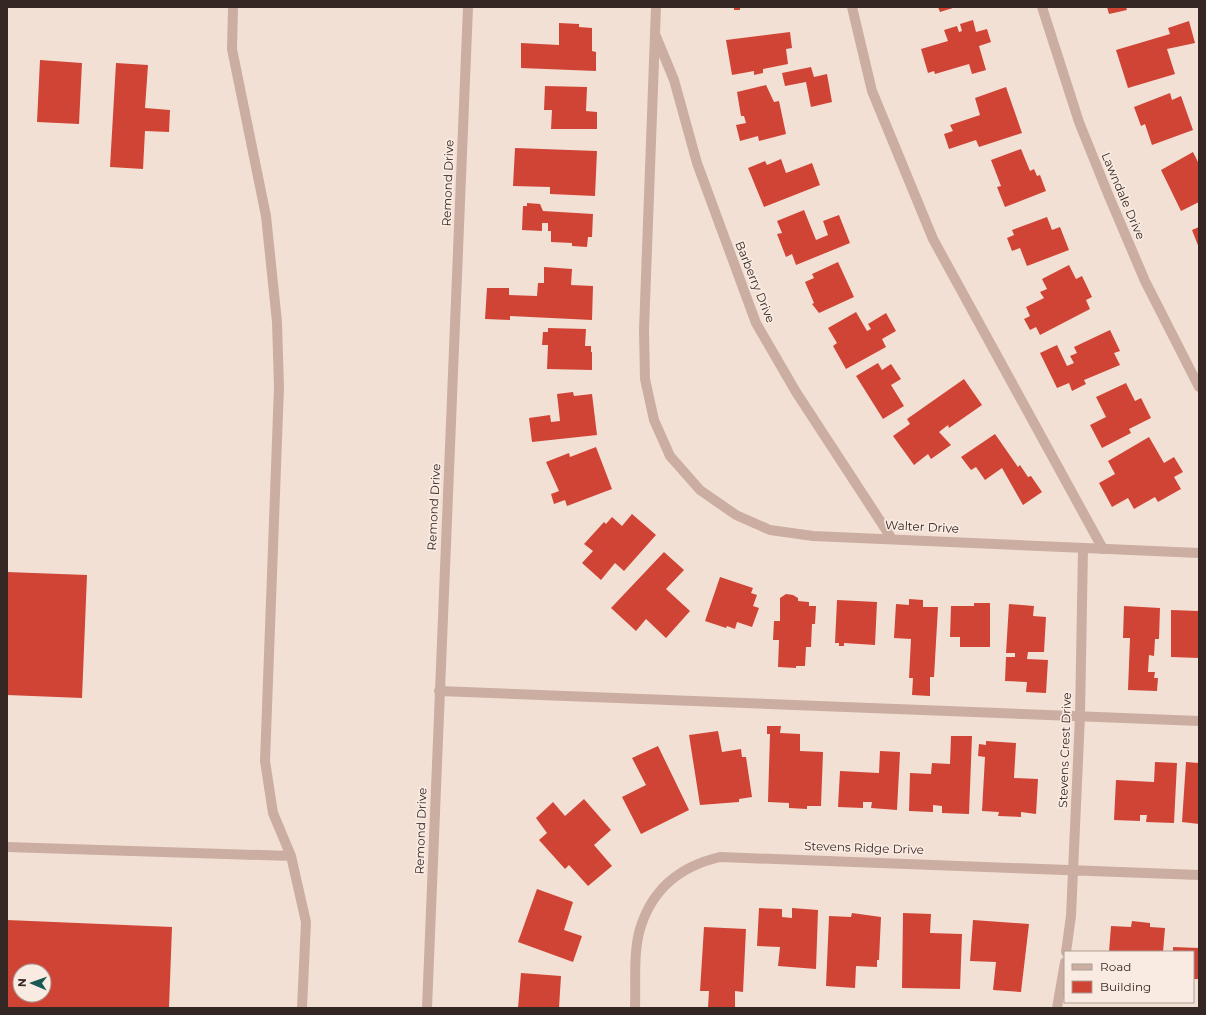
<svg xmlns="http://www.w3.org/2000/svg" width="1206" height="1015" viewBox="0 0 1206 1015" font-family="Montserrat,sans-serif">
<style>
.building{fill:#d04436;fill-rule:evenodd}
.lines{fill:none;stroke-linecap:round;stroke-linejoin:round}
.service{stroke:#cbaea1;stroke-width:10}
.minor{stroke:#cbaea1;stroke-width:10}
.tertiary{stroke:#cbaea1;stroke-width:10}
.labels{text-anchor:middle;stroke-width:3.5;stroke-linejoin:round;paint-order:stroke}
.street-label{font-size:12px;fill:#352724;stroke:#faebe2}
</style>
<rect width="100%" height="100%" fill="#f3e0d5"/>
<!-- building -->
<path class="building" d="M734,7H740V10H734Z
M938,7H956L940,12Z
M1107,7H1126L1127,10L1109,14Z
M973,20L976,32L987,29L991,42L979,46L986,70L972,74L969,64L935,74L934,71L928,73L921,49L948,41L944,30L957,26L959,32L962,31L960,24Z
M1189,21L1195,43L1167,49L1175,74L1128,88L1116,50L1170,34L1168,28Z
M559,23L579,24V27L592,28V51L596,52V71L521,68V43L559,45Z
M790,32L792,48L786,49L788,64L763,69V73L754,75V71L732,75L726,40Z
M40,60L82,63L79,124L37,122Z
M116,63L148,65L145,108L170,110L169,132L145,131L143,169L110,167Z
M811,67L814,77L827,74L832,102L811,107L806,82L785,86L782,73Z
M766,85L774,102L779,101L786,134L759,141L758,136L740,141L736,125L746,123L744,116H741L737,92Z
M545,86L587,87L586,111L597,112V129H551L552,110H544Z
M1006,87L1022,133L979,147L976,140L949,149L944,134L953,131L950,125L980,115L975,98Z
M1170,93L1172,100L1181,96L1193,130L1152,145L1145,124L1141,126L1134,107Z
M515,148L597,151L595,196L550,194V187L513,186Z
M1021,149L1030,171L1034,169L1037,176L1040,175L1046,191L1005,207L997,187L1001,186L991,160Z
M1193,152L1199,164V202L1181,211L1161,170Z
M781,159L786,173L812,163L820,185L764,207L748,168L765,161L767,165Z
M527,203L540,204L543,211L593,214L592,237H588L587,247L572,246V243L551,242V231H548V223H542V231L522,230L523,206H527Z
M804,210L816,240L828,235L823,221L839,215L850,243L796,265L792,254L786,257L777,234L782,233L777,221Z
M1047,217L1052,230L1060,227L1069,250L1027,266L1020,248L1012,251L1007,238L1014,235L1012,230Z
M1199,227V248L1192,230Z
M838,262L854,297L819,313L812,304L814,303L805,282L814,278L812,274Z
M1069,265L1076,279L1082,276L1092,297L1086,300L1090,309L1040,335L1036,327L1030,330L1024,319L1030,316L1026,307L1044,298L1040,292L1047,289L1042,279Z
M544,267L572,269L571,285L593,286L592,320L510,316V320L485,319L487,288H509V295L537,296L538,283H544Z
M856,312L867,331L871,329L868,324L886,313L896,331L882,339L886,347L846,369L833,346L837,343L828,328Z
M548,328L586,329L585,346H591V352H592V370L547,369L548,345H542L543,332H548Z
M1110,330L1120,351L1114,353L1120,365L1084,380L1086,384L1072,391L1069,383L1057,388L1040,353L1057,345L1067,366L1074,363L1070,356L1077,353L1074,347Z
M878,363L882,370L891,364L901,379L891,385L904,406L883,419L856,376Z
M964,379L982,405L949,428L948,425L939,432L951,445L931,459L928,454L914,465L893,436L910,424L907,419Z
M1126,383L1135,401L1141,398L1151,418L1129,429L1131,433L1102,448L1090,425L1106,417L1096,397Z
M573,392L574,396L592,394L597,435L532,442L529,418L550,415L551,422L560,421L557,394Z
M995,434L1018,467L1020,465L1028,477L1031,476L1042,492L1023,505L1002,468L985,480L976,467L971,470L961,457Z
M1149,437L1164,463L1174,457L1183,472L1174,477L1181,489L1158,502L1155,497L1134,509L1128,498L1112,507L1099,483L1115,474L1108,461Z
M596,447L612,489L567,506L565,500L554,504L551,494L559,491L546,462L569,453L570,457Z
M632,514L656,535L624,571L615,563L601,580L582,563L593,551L584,544L604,522L606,524L612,517L622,526Z
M664,552L684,570L666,589L690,611L666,638L646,619L636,631L611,608Z
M7,572L87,575L82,698L7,695Z
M720,577L753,588L751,593L757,595L753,606L759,608L752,627L737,622L735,629L727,626L726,628L705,621Z
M786,594L793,595L798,598V601L809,602V606H816L815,624H812L811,647H806L805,666H796V668L778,667L779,640H773L774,621H780V598Z
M909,599L923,600V607H938L934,677H930V696L912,695L913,678H909L911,639L894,638L896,604L909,605Z
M837,600L877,602L875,645L844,643V646H839V643H835Z
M974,603H990V647H960V637H950L951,606H974Z
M1009,604L1034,606L1033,616L1046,617L1044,652H1028L1027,659L1048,660L1046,693L1026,692L1027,682L1005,681L1006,657H1015V653H1006Z
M1124,606L1160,608L1159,639H1155L1154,656L1149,655L1148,672H1155L1154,678H1158L1157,691L1128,690L1130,638H1123Z
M1171,610L1199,611V658L1171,657Z
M767,726H781L780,733L800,734V751L823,752L821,806H807V809L789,808V803L768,802L770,734H767Z
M718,731L722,752L741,749L742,757H746L752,797L739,799V802L700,805L689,735Z
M951,736H972L969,814L942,813V806L933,805V812L909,811L910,773L931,774L932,763L950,764Z
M986,741L1016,743L1014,778L1038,779L1036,814L1021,812V817L998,816L999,812L982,811L985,757L978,756L979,744L986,745Z
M658,746L689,810L641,834L622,797L646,785L632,758Z
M880,751L900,752L897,810L871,808L872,802H863V808L838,807L840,771L879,773Z
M1155,762L1177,763L1174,823L1146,822L1147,815H1140V821L1114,820L1116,780L1154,782Z
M1186,762L1199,763V824L1182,822Z
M584,799L611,830L594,845L612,866L588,886L569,865L565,869L539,840L547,833L536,818L553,802L565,816Z
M537,889L573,902L564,930L582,936L573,962L518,942Z
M759,908L782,909V917L792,918V908L818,910L816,969L778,966L780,947L757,946Z
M852,913L881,917L879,960H877V967L856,966L855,988L826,986L829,916L851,917Z
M903,913L931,914L930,933L962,934L960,989L902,988Z
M7,920L172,927L169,1008H7ZM20,971H44V995H20Z
M973,920L1029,924L1021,992L993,990L996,962L970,961Z
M1132,921L1150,923V927L1165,928L1163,952H1109L1111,926L1131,927Z
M704,927L746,929L743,992L735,991V1008H708L709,991H700Z
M1173,947L1199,948V979H1193V952H1173Z
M521,973L561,976L559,1008H518Z"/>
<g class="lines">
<!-- service -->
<path class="service" d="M233,7L232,49L266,216L277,322L279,387L265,761L273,813L291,856L306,922L302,1008
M852,7L872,91L933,239L1103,549
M439,691L1199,721
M7,847L291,856"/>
<!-- minor -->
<path class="minor" d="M656,7L655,34L674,80L697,163L756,323L796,392L892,539
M1042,7L1079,122L1108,194L1145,281L1199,387
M655,34L644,330L645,379L654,420L670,456L700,490L736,515L770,530L813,536L1199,553
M1066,952L1071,916L1080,716L1083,549
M635,1008C636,983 633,953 640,929C652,889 681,866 720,857L1199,875
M1057,1008L1065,962"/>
<!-- tertiary -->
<path class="tertiary" d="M427,1008L468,7"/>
</g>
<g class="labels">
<!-- street labels -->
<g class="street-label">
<text transform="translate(448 183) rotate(-88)" y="4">Remond Drive</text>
<text transform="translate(1123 196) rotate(67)" y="4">Lawndale Drive</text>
<text transform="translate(755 282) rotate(68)" y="4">Barberry Drive</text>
<text transform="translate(434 507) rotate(-87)" y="4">Remond Drive</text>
<text transform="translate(922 527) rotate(3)" y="4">Walter Drive</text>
<text transform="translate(1065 750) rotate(-88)" y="4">Stevens Crest Drive</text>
<text transform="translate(421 831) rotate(-88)" y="4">Remond Drive</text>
<text transform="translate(864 848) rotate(2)" y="4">Stevens Ridge Drive</text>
</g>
</g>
<!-- border -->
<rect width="1206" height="1015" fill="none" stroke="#352724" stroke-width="16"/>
<!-- legend -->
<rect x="1064" y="951" width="130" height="52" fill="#faebe2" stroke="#ab9d96"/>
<rect x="1072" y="964" width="20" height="6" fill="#cbaea1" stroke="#ab9d96"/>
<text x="1100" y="971" font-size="12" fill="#352724">Road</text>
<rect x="1072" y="981" width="20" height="12" fill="#d04436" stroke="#ab9d96"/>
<text x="1100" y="991" font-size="12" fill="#352724">Building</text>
<!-- north arrow -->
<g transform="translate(32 983) rotate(272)"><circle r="19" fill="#faebe2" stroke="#ab9d96"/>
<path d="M0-3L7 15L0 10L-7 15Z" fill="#175953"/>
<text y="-6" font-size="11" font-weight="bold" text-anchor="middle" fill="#352724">N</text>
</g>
</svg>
